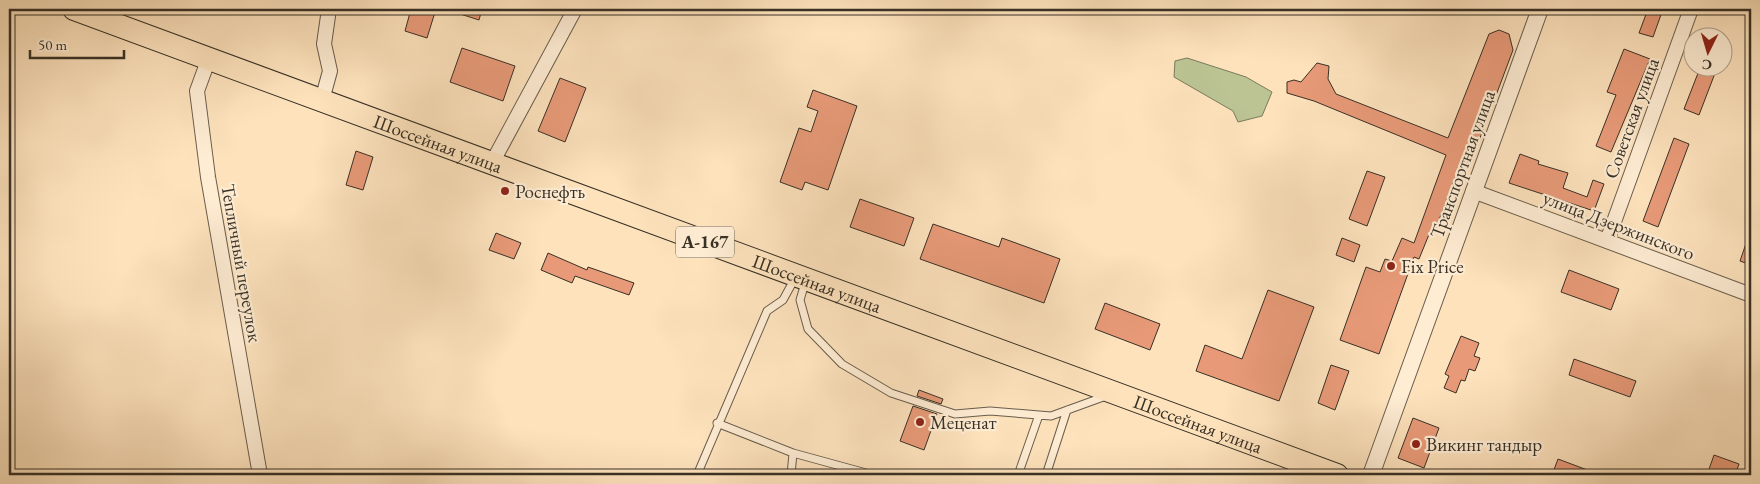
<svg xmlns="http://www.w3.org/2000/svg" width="1760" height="484" viewBox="0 0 1760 484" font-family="'EB Garamond',serif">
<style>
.green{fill:#bcc493;stroke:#7a7a5c}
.building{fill:#e89a78;stroke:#383126}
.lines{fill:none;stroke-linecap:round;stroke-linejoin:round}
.service-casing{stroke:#695d4c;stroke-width:9}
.minor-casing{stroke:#695d4c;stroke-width:16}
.tertiary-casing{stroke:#695d4c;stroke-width:18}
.trunk-casing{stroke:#383126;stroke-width:24}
.service{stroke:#feecd3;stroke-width:7}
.minor{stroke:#feecd3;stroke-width:14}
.tertiary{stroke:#feecd3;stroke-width:16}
.trunk{stroke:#fde2bc;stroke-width:22}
.poi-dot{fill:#8f2418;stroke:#feecd3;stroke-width:2}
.labels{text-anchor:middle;stroke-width:4.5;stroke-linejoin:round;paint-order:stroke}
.shield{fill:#feecd3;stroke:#73695a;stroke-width:1}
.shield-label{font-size:18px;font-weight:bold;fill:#383126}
.street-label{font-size:19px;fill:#383126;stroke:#feecd3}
.poi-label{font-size:19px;fill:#383126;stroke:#feecd3;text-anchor:start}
</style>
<rect width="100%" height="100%" fill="#fde2bc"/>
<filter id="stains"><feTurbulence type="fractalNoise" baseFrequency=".004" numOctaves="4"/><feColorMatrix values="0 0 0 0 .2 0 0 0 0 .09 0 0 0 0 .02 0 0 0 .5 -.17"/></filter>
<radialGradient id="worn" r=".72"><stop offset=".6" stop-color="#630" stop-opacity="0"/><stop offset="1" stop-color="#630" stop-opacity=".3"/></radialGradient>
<!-- green -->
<path class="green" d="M1187,58L1246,77L1272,92L1262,116L1238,122L1233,111L1174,77L1175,61Z"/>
<!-- building -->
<path class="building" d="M411,9H436L427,38L405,31Z
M452,9H482L479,20L451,11Z
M1648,9H1663L1653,37L1639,33Z
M1499,30L1509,34L1513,50L1474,154L1466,165L1461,162L1434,233L1430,232L1419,259L1414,257L1379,354L1340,340L1366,267L1380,272L1385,259L1392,261L1402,238L1414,243L1446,155L1314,101L1287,93V82L1294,80L1301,82L1317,63L1329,66L1328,79L1336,94L1448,138L1489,34Z
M462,48L515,66L503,101L450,82Z
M1624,49L1650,59L1611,152L1596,146L1616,95L1607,92Z
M1700,68H1717L1699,115L1684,109Z
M560,78L586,88L565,142L538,131Z
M813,90L857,106L828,190L805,182L802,190L780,182L799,128L811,132L818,111L807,107Z
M1674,138L1689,144L1658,227L1643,221Z
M356,151L373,157L363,190L346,185Z
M1520,154L1539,161L1538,164L1568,173L1563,188L1587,197L1593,180L1604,184L1594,211L1509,183Z
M1367,171L1385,177L1367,226L1349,219Z
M860,199L914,218L904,246L850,227Z
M933,224L999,247L1002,238L1060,259L1044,303L920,259Z
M1750,232H1751V265L1740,261Z
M496,233L521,243L514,259L489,250Z
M1342,238L1360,245L1354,262L1336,255Z
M548,253L587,270L588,267L634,283L629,295L575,276L572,283L541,270Z
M1569,270L1619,289L1611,310L1561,292Z
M1268,290L1314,307L1279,401L1196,371L1205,345L1242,359Z
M1105,303L1160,324L1150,350L1095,329Z
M1461,336L1479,343L1474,356L1480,358L1475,371L1469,369L1465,381L1461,380L1456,393L1444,388L1449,376L1445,374Z
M1574,359L1636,381L1630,397L1569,375Z
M1331,365L1349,371L1335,410L1318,403Z
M919,390L943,399L941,404L917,396Z
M913,406L937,414L924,450L900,441Z
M1413,418L1439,428L1424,468L1398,458Z
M1714,455L1739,464L1735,475H1707Z
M1558,459L1598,474V475H1552Z"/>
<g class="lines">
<!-- service casing -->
<g class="service-casing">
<path id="service" d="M805,283L800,300L808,329L842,364L891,393L955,414L990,411L1051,416L1106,396
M717,423L793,453L866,473
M697,475L767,311L783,300L795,278
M791,475L793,453
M1018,475L1039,415
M1046,475L1067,410"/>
</g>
<!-- minor casing -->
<g class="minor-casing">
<path id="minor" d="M209,58L197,91L208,177L260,475
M322,100L330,71L324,44L329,9
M492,163L575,9
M1473,191L1751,295
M1607,241L1691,9"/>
</g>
<!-- tertiary casing -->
<g class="tertiary-casing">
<path id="tertiary" d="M1371,475L1540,9"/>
</g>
<!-- trunk casing -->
<g class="trunk-casing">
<g id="trunk">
<path id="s1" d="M74,9L1337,475"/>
</g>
</g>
<!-- service -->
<use href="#service" class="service"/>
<!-- minor -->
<use href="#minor" class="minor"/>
<!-- tertiary -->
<use href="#tertiary" class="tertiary"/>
<!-- trunk -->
<use href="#trunk" class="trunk"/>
</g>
<!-- markers -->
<g class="poi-dot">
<circle cx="505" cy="191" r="5"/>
<circle cx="1391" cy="266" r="5"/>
<circle cx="920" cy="422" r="5"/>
<circle cx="1416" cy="444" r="5"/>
</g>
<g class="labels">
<!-- shield labels -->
<rect class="shield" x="676" y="226.5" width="58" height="31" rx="4"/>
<g class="shield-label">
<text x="705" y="248">А-167</text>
</g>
<!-- street labels -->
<g class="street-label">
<text transform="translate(1631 118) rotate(-70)" y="7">Советская улица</text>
<text dy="7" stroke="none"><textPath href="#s1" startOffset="388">Шоссейная улица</textPath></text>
<text transform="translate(1462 164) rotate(-70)" y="7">Транспортная улица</text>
<text transform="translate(1619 225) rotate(21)" y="7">улица Дзержинского</text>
<text transform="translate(242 263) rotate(80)" y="7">Тепличный переулок</text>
<text dy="7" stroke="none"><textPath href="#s1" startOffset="792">Шоссейная улица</textPath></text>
<text dy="7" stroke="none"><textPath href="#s1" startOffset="1198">Шоссейная улица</textPath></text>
</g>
<!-- poi labels -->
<g class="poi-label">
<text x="515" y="198">Роснефть</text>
<text x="1401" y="273">Fix Price</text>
<text x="930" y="429">Меценат</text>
<text x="1426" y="451">Викинг тандыр</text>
</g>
</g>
<!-- margin -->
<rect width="1760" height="484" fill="none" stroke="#fde2bc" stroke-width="30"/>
<rect x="10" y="10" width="1740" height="464" fill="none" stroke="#383126" stroke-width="2.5"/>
<rect x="15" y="15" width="1730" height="454" fill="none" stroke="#383126"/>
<!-- north arrow -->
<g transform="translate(1708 52) rotate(185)"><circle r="24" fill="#feecd3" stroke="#afa18e"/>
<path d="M0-4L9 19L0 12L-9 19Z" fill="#8f2418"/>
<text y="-8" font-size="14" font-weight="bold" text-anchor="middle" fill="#383126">С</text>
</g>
<!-- scale -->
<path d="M30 50v8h94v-8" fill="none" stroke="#383126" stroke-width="2.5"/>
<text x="38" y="50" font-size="15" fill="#383126" stroke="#feecd3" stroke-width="4" paint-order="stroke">50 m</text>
<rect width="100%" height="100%" filter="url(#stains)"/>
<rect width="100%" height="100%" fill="url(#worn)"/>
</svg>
